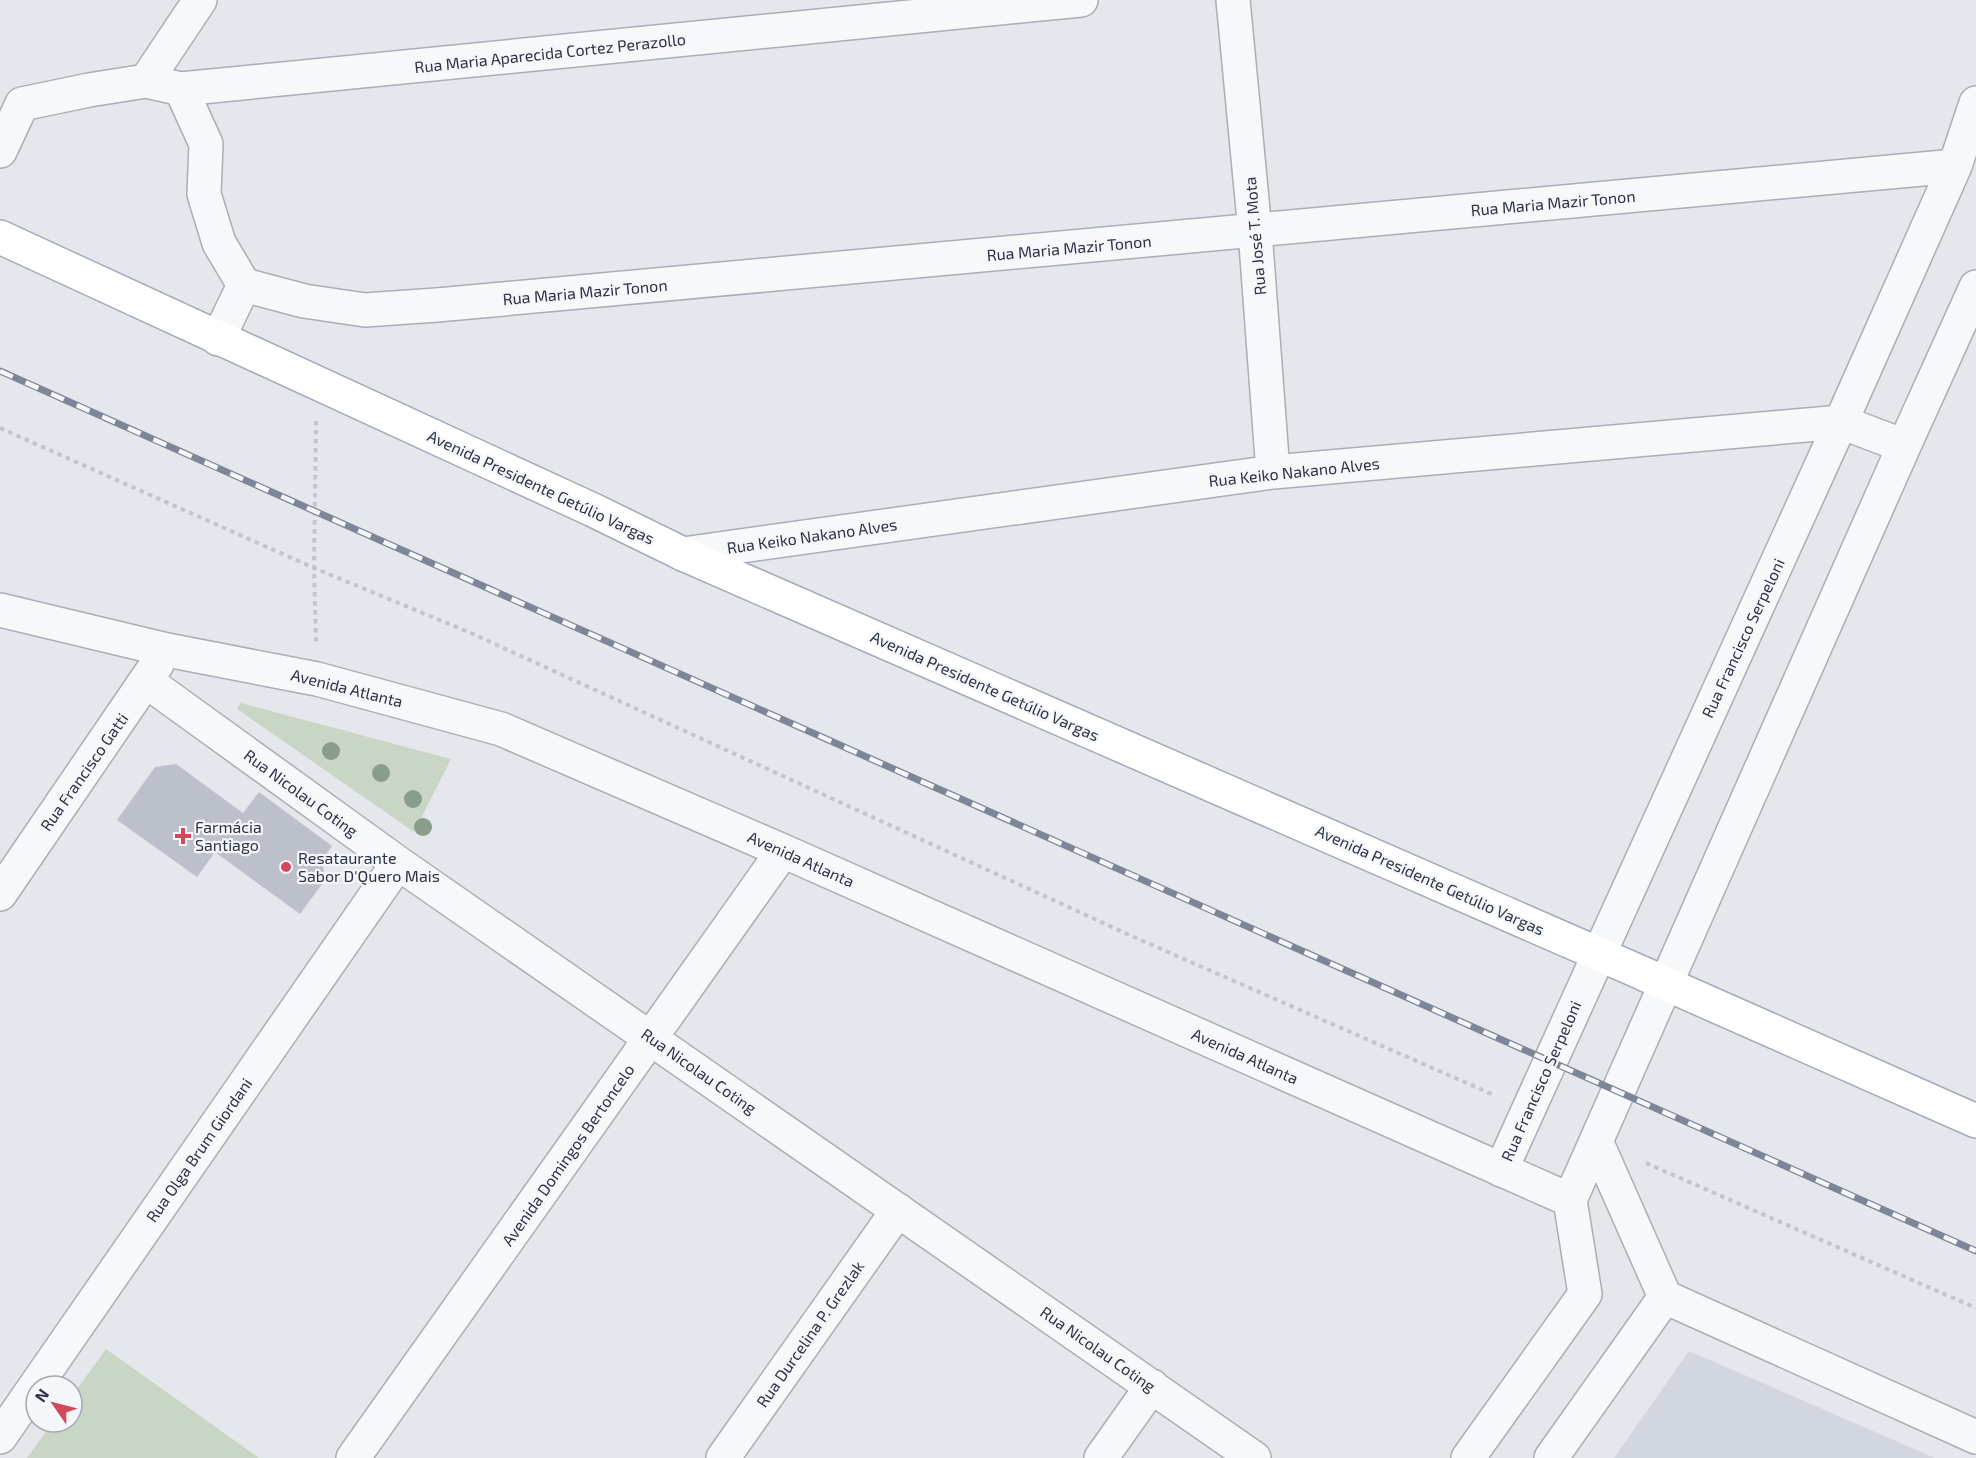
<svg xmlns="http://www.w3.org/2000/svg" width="1976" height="1458" viewBox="0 0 1976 1458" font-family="'Exo 2',sans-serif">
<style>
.built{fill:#d2d6de}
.green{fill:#c9d6c5}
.building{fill:#bbc0ca}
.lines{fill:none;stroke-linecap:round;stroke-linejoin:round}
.minor-casing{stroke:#a9aeb7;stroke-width:36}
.major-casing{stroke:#a3abb8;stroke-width:36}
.path{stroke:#c2c5cb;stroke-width:4;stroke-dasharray:4.5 4.5;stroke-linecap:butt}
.minor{stroke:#f7f8fa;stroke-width:33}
.major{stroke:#fff;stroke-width:33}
.rail-casing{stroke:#7d8696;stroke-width:7}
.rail{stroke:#f4f6f9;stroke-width:4.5;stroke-dasharray:14;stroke-linecap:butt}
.tree{fill:#899d89}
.poi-dot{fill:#d1495b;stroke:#f4f6f9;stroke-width:2}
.labels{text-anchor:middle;stroke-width:4.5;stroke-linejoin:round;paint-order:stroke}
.street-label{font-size:16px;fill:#2b3445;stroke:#f4f6f9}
.poi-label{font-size:16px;fill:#2b3445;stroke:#f4f6f9;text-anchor:start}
</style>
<rect width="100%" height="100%" fill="#e4e7ec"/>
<!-- built -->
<path class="built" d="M1689,1351L1935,1458H1614Z"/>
<!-- green -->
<path class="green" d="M241,703L451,759L414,832L237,709Z
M106,1349L259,1458H27L53,1422H72V1396Z"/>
<!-- building -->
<path class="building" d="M176,764L243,813L259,792L332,846L322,860L325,880L300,914L215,852L197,877L117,820L155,767Z"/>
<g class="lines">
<!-- minor casing -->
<g class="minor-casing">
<path id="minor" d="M1233,0L1255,231L1273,472
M146,81L200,0
M181,89L206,144L204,194L219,243L244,285
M0,151L22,104L89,90L146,81L181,89L1081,0
M218,339L244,285L304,301L365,310L437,305L1955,166
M683,554L1273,472L1841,422L1904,446
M0,610L167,650L317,679L501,729L783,851L1570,1200
M146,681L398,863L1254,1458
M0,894L157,664
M1596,1141L1665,1297
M1501,1170L1841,422L1955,166L1976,103
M1570,1200L1904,446L1976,287
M1665,1297L1976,1437
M0,1437L398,863
M353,1458L783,851
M723,1458L898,1210
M1101,1458L1152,1386
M1468,1458L1585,1294L1570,1200
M1551,1458L1665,1297"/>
</g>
<!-- major casing -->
<g class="major-casing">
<path id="major" d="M0,237L593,510L683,554L1665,983
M1646,975L1976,1121"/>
</g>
<!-- path -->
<path class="path" d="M316,421L314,568L316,642
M0,428L314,568L471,633L1136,938L1494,1095
M1646,1163L1976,1308"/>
<!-- minor -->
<use href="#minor" class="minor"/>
<!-- major -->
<use href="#major" class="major"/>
<!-- rail casing -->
<g class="rail-casing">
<path id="rail" d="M0,371L1976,1251"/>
</g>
<!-- rail -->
<use href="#rail" class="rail"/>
</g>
<!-- trees -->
<g class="tree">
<circle cx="331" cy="751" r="9"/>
<circle cx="381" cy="773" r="9"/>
<circle cx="413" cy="799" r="9"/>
<circle cx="423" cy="827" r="9"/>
</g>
<!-- markers -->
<g class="poi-dot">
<path d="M180 827h6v6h6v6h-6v6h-6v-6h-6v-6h6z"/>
<circle cx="286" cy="867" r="6"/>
</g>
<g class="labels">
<!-- street labels -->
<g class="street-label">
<text transform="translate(550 53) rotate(-6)" y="6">Rua Maria Aparecida Cortez Perazollo</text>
<text transform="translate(1553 203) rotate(-5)" y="6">Rua Maria Mazir Tonon</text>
<text transform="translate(1255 236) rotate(-95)" y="6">Rua José T. Mota</text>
<text transform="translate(1069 248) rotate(-5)" y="6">Rua Maria Mazir Tonon</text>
<text transform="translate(585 292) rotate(-5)" y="6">Rua Maria Mazir Tonon</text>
<text transform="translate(1294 472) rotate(-6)" y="6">Rua Keiko Nakano Alves</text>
<text transform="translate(541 487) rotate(25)" y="6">Avenida Presidente Getúlio Vargas</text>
<text transform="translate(812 536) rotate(-8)" y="6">Rua Keiko Nakano Alves</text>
<text transform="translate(1743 638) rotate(-65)" y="6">Rua Francisco Serpeloni</text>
<text transform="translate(985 686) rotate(24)" y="6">Avenida Presidente Getúlio Vargas</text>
<text transform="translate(347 688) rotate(14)" y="6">Avenida Atlanta</text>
<text transform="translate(84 772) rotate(-55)" y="6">Rua Francisco Gatti</text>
<text transform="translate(301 793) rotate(36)" y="6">Rua Nicolau Coting</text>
<text transform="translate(801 859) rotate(24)" y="6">Avenida Atlanta</text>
<text transform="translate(1430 880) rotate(24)" y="6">Avenida Presidente Getúlio Vargas</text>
<text transform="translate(1245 1056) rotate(24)" y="6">Avenida Atlanta</text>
<text transform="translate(699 1071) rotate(35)" y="6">Rua Nicolau Coting</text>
<text transform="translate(1541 1081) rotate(-66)" y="6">Rua Francisco Serpeloni</text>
<text transform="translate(199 1150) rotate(-55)" y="6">Rua Olga Brum Giordani</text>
<text transform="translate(568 1155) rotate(-55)" y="6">Avenida Domingos Bertoncelo</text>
<text transform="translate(810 1334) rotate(-55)" y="6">Rua Durcelina P. Grezlak</text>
<text transform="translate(1098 1349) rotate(35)" y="6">Rua Nicolau Coting</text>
</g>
<!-- poi labels -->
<g class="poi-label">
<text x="195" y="833">Farmácia<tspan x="195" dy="18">Santiago</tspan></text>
<text x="298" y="864">Resataurante<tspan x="298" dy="18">Sabor D'Quero Mais</tspan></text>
</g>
</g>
<!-- north arrow -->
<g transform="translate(54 1404) rotate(305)"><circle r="28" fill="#f4f6f9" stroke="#a4a8b1" stroke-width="1.5"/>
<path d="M0-4.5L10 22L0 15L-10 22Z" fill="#d1495b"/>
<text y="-9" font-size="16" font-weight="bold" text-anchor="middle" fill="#2b3445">N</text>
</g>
</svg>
